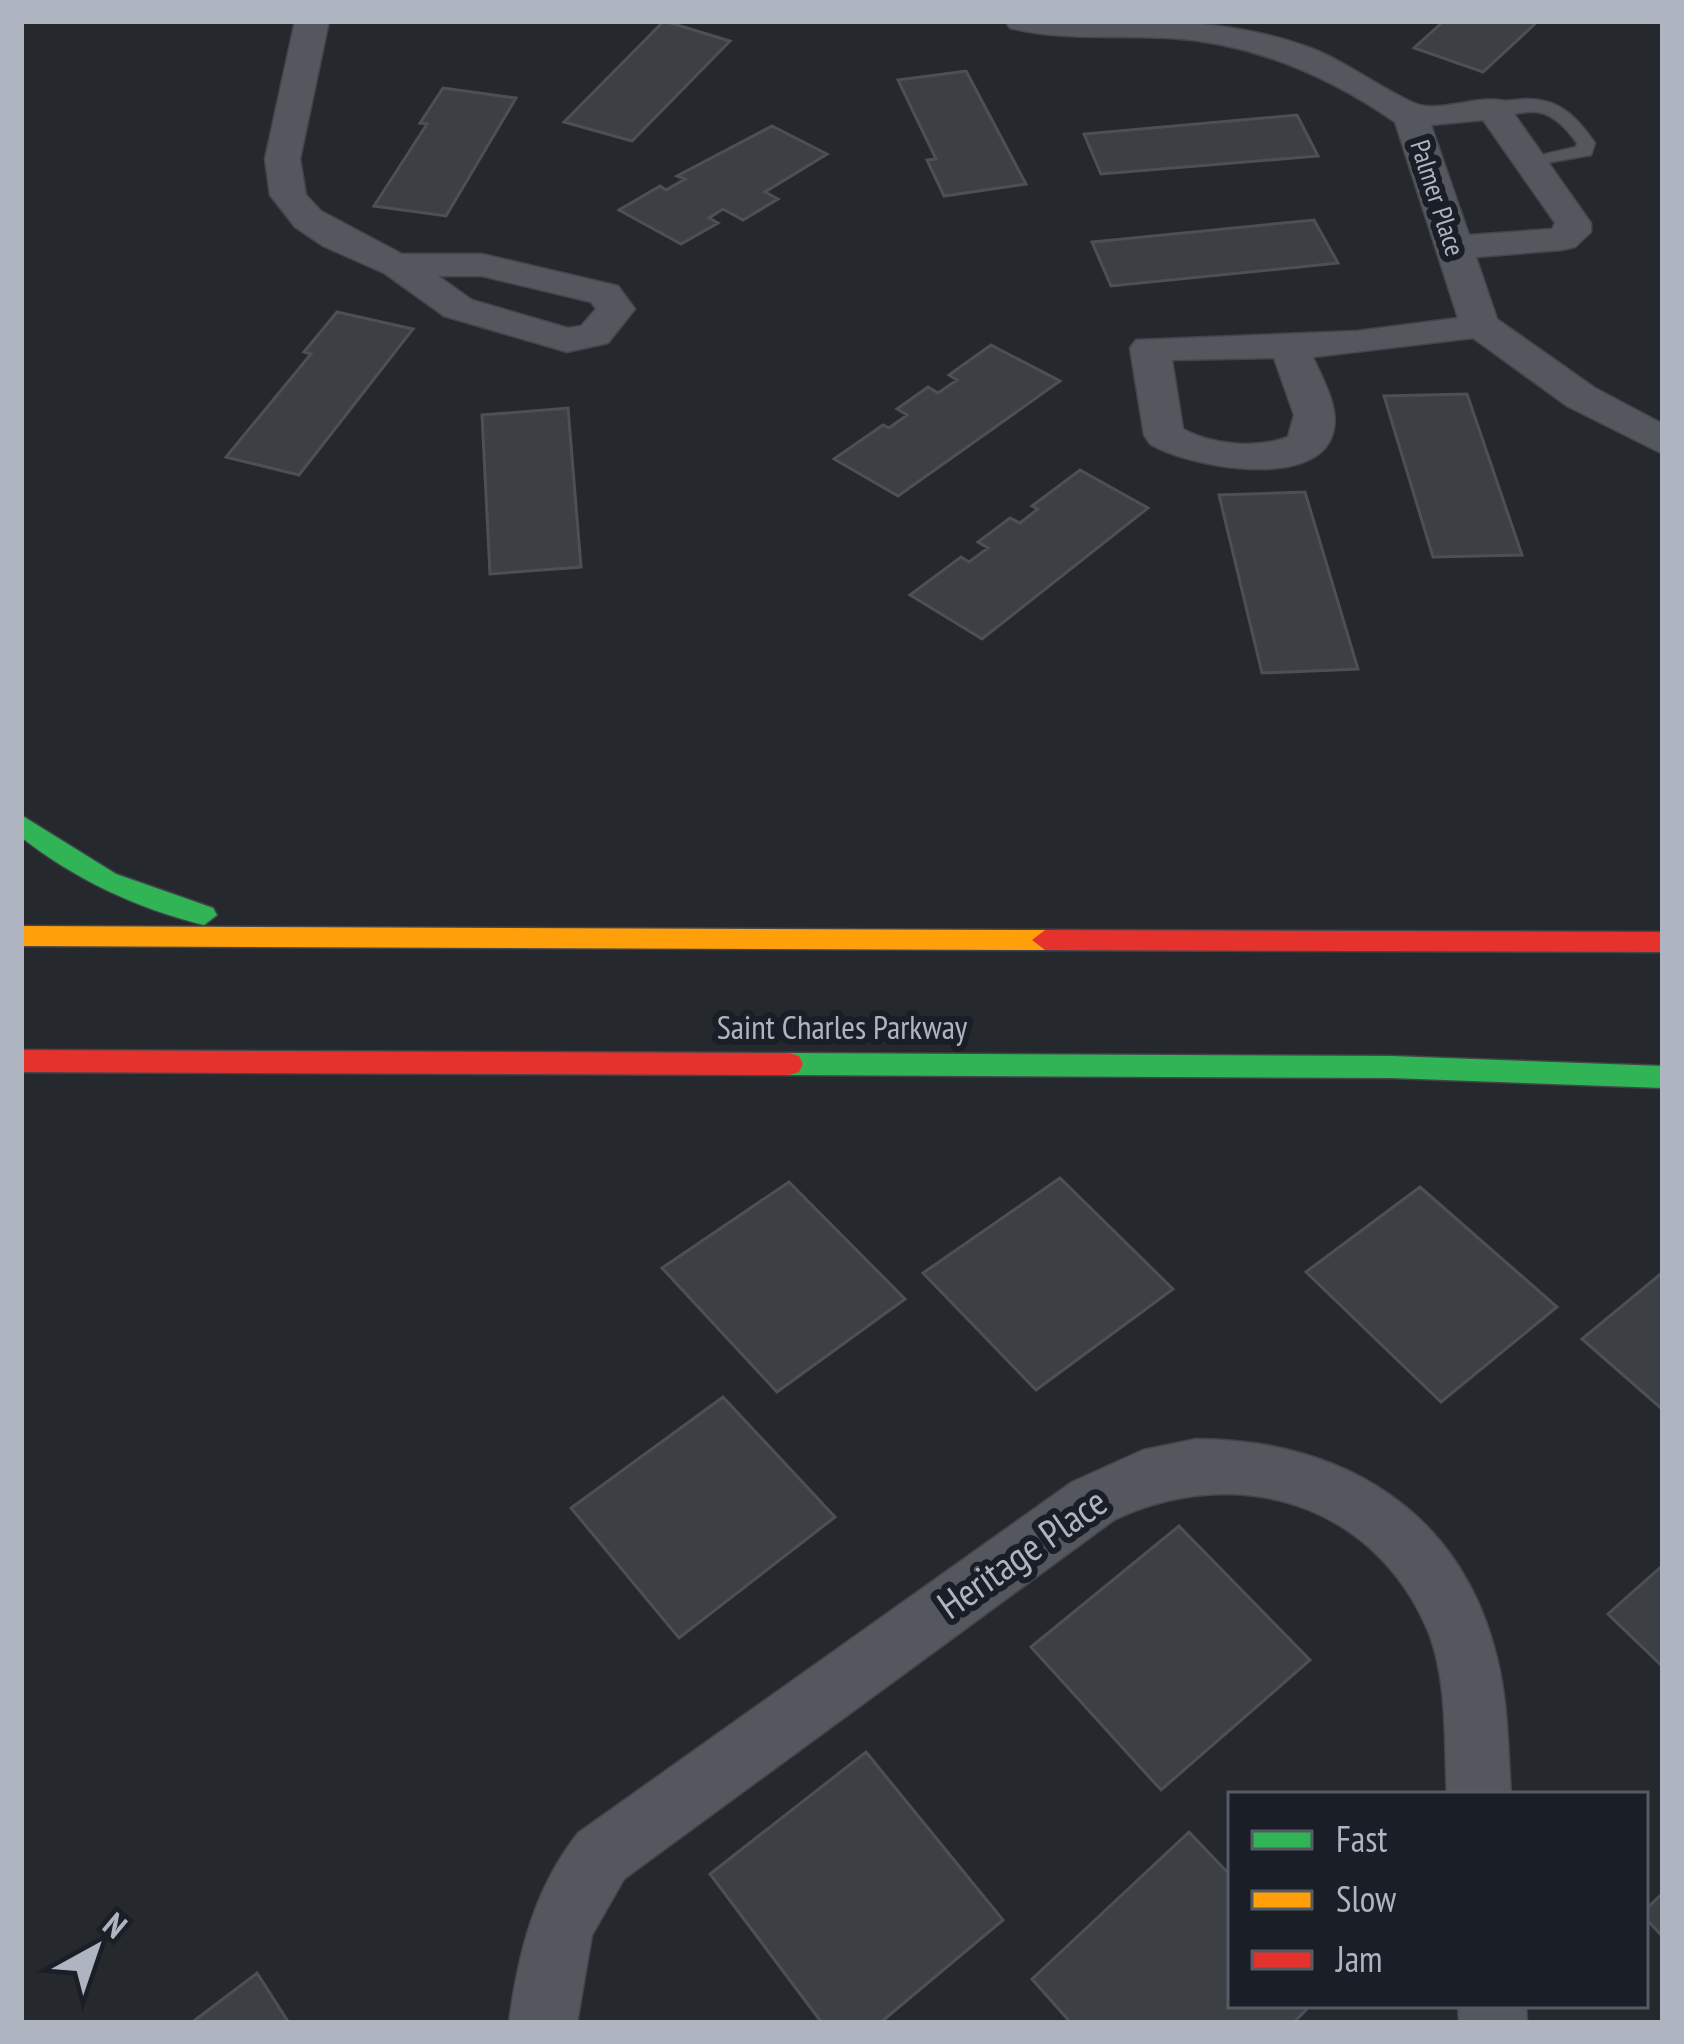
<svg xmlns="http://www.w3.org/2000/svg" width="1684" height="2044" viewBox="0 0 1684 2044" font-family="'PT Sans Narrow',sans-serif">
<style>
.building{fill:#3c3f43;stroke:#4c5056;stroke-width:3}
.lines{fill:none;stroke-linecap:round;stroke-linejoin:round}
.lane-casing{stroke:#424549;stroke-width:3}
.street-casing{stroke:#424549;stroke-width:3}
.fast-casing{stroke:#42454b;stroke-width:3}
.slow-casing{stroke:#42454b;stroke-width:3}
.jam-casing{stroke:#42454b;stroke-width:3}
.lane{fill:#54575d;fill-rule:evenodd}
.street{fill:#54575d;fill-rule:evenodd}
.fast{fill:#30b455;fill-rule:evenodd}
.slow{fill:#ff9f0a;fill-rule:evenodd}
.jam{fill:#e5322d;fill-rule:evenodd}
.labels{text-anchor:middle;stroke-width:12;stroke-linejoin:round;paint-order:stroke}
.far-street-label{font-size:27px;fill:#aeb4c0;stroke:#1a1f27}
.street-label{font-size:33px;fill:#aeb4c0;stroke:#1a1f27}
.near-street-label{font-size:39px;fill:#aeb4c0;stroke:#1a1f27}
</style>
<rect width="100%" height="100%" fill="#25292e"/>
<!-- building -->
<path class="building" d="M664,21L730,41L632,141L564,122Z
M1444,21H1538L1483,72L1414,48Z
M966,71L1026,184L944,196L927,160L936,159L898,80Z
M443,88L516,98L446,216L374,206L427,124L420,123Z
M1297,115L1318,156L1101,174L1084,134Z
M772,126L827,154L765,192L778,199L743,220L723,209L709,218L718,223L681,244L619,210L660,186L666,190L685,179L677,176Z
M1314,220L1338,263L1111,286L1092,242Z
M337,312L413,329L299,475L226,457L311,354L304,352Z
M991,345L1060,381L898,496L834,459L883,425L889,428L907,415L897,409L928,387L938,393L957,380L949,375Z
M1467,394L1522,555L1433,557L1384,396Z
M568,408L581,567L490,574L482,415Z
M1080,470L1148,508L982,639L910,595L961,557L969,562L988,548L978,542L1010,518L1020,523L1038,509L1032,506Z
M1305,492L1358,669L1262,673L1219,495Z
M1060,1178L1173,1289L1036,1390L923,1273Z
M789,1182L905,1299L777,1392L662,1268Z
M1420,1187L1557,1307L1441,1402L1306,1272Z
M1663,1272V1410L1582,1339Z
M723,1397L835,1517L679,1638L571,1508Z
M1179,1526L1310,1660L1161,1790L1031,1647Z
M1663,1565V1667L1608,1614Z
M866,1752L1003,1920L880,2023H822L710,1874Z
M1189,1832L1231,1876V2005H1311L1293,2023H1071L1032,1979Z
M1663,1893V1937L1645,1918V1910Z
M257,1973L289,2023H191Z"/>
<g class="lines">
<!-- lane casing -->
<g class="lane-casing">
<path id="lane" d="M1526,99C1560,99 1576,116 1595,143L1591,155L1524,167V159L1576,147L1577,143C1535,85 1517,130 1484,108L1493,102Z"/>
</g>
<!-- street casing -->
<g class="street-casing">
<path id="street" d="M295,21H329L300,159L306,195L321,211L402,254H482L618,286L635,309L608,343L567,352L444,316L384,273L323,246L295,227L270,195L265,159ZM438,276H482L591,302L596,309L581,326L568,328L472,300Z
M1005,21C1107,21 1210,12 1308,47C1346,61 1378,87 1414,103C1439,114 1477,94 1505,101L1591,223V232L1575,247L1562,250L1476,257L1497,319L1595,388L1663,424V454L1567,406L1473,338L1313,357C1322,378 1338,404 1334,428C1324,493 1187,467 1150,444L1144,435L1130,348L1136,340L1357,331L1458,318L1395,122C1327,75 1253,43 1169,38C1115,35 1063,41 1010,28ZM1483,120L1555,223L1552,229L1469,235L1431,125ZM1274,358L1294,415L1288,437C1257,449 1212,445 1183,429L1172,360Z
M1196,1439C1341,1440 1461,1509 1497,1658C1508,1702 1508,1749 1511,1795H1447C1444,1742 1448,1681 1428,1631C1374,1502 1235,1462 1114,1520L624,1879L592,1935L577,2023H509C518,1954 534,1889 578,1833L1072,1482L1143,1450Z
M1458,2005H1526L1527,2023H1459Z"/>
</g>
<!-- fast casing -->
<g class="fast-casing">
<path id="fast" d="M21,815L116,874L213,908L217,915L204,925C136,908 76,880 21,837Z
M789,1053L1391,1056L1663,1066V1088L1391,1078L789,1075L779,1072L775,1064L779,1056Z"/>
</g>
<!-- slow casing -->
<g class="slow-casing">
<path id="slow" d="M21,926L1045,930L1058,940L1045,950L21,946Z"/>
</g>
<!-- jam casing -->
<g class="jam-casing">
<path id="jam" d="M1045,930L1663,932V952L1045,950L1032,940Z
M21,1050L789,1053L799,1056L803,1064L799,1072L789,1075L21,1072Z"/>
</g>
<!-- lane -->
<use href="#lane" class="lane"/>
<!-- street -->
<use href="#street" class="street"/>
<!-- fast -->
<use href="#fast" class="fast"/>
<!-- slow -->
<use href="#slow" class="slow"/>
<!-- jam -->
<use href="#jam" class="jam"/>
</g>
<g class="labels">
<!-- far-street labels -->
<g class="far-street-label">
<text transform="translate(1437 198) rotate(72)" y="9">Palmer Place</text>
</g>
<!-- street labels -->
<g class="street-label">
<text x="842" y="1039">Saint Charles Parkway</text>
</g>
<!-- near-street labels -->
<g class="near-street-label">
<text transform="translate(1022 1553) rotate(-35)" y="14">Heritage Place</text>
</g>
</g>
<!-- border -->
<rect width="1684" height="2044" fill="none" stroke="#aeb4c0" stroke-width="48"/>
<!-- legend -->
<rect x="1228" y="1792" width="420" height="216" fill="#1a1f27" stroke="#555b64" stroke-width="3"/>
<rect x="1252" y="1831" width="60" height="18" fill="#30b455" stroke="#555b64" stroke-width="3"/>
<text x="1336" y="1852" font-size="36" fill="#aeb4c0">Fast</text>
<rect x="1252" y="1891" width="60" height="18" fill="#ff9f0a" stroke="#555b64" stroke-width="3"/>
<text x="1336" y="1912" font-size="36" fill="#aeb4c0">Slow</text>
<rect x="1252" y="1951" width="60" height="18" fill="#e5322d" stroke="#555b64" stroke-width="3"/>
<text x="1336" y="1972" font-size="36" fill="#aeb4c0">Jam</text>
<!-- north arrow -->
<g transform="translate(96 1948) rotate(40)" stroke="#1a1f27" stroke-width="9" paint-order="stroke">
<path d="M0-9L21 45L0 30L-21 45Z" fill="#aeb4c0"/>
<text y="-18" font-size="33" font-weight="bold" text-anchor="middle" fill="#aeb4c0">N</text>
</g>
</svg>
